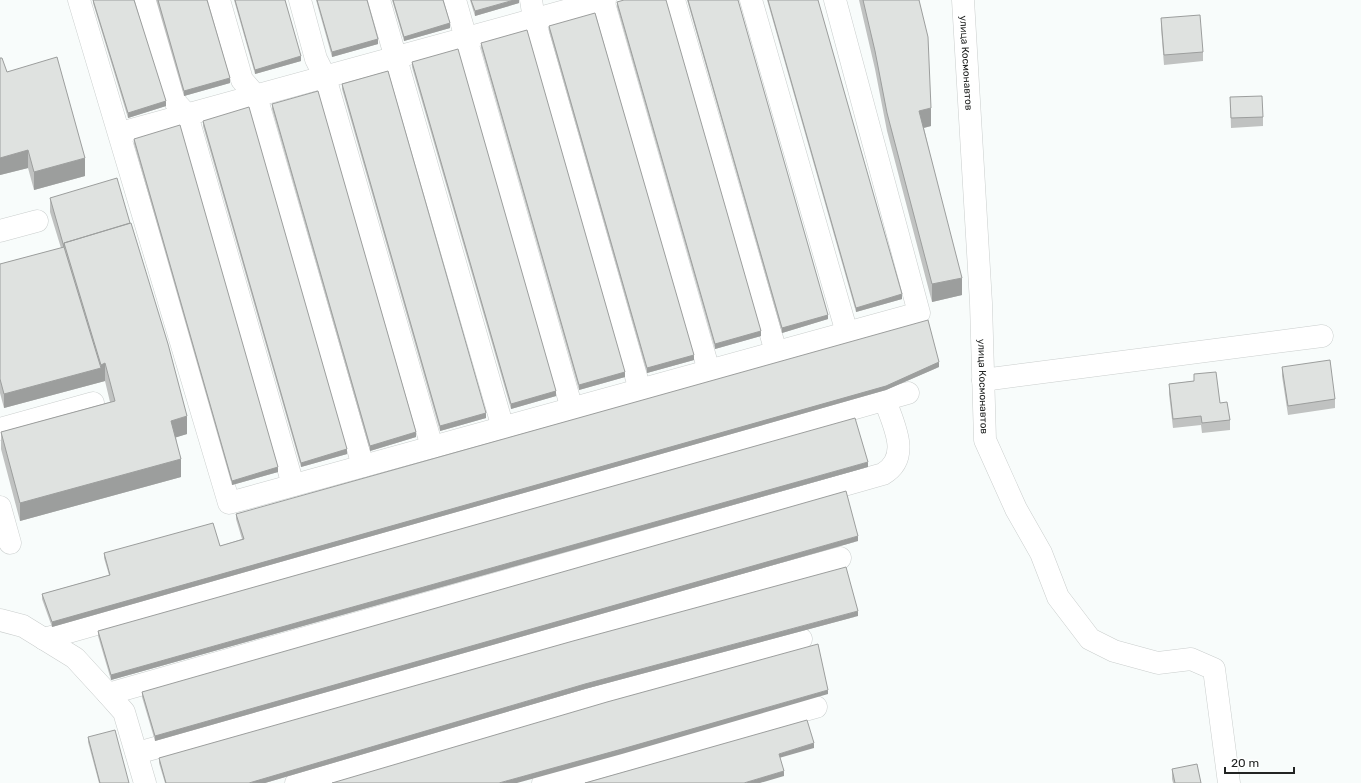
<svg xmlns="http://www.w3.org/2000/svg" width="1361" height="783" viewBox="0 0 1361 783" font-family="Rubik,sans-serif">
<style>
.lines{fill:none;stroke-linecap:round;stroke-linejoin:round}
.minor-casing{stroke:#cacecd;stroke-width:23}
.minor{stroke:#fff;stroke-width:22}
.wall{fill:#c0c2c1}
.shaded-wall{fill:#9c9e9d}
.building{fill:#dfe2e0;stroke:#9c9e9d}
.labels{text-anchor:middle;stroke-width:3;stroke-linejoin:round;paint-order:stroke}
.street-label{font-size:10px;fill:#222423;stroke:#fff}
</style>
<rect width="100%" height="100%" fill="#f8fcfb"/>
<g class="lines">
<!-- minor casing -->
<g class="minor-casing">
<g id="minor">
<path d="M79,0L229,503L919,313L835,0"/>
<path d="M146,0L176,103L187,115L293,485"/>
<path d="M219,0L242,80L256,96L363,466"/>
<path d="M300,0L316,59L325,77L432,447"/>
<path d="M379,0L503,428"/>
<path d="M455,0L572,409"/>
<path d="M531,0L534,19L640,390"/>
<path d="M603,0L709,371"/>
<path d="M674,0L776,352"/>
<path d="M751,0L847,333"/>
<path id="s1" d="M963,0L981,303L985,440L1016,509L1041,553L1058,597L1090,639L1114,651L1158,663L1191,659L1214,669L1229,783"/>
<path d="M120,133L605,0"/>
<path d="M0,231L37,221"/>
<path d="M983,380L1322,336"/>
<path d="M0,429L93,403"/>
<path d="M0,507L10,543"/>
<path d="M0,620L23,626L75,658L108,694L124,712L145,783"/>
<path d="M44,639L908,393"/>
<path d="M108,694L883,474C912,457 893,424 885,400"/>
<path d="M137,753L840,558"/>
<path d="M296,783L801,639"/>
<path d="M543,783L816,707"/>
</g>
</g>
<!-- minor -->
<use href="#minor" class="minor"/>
</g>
<!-- wall -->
<path class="wall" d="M93,0H134L166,106L128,118L93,3Z
M156,0H207L230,83L184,96Z
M234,0H285L301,61L255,74Z
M316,0H367L378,44L332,57Z
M392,0H443L450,28L404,41Z
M470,0H519V3L475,16Z
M687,0H738L828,319L782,333Z
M767,0H818L902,299L856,312Z
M859,0H919L931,126L924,128L962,295L932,302L887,131L875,69Z
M617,2L761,336L715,349L617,7Z
M1161,18L1203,52V61L1164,65L1161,28Z
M549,26L694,360L647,373L549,31Z
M481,43L625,377L579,390L481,48Z
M0,58L7,72L85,176L34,190L28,168L0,175Z
M412,62L556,396L511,409L412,67Z
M342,84L486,418L440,431L342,89Z
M1230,97L1263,117V126L1231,128Z
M272,104L416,437L370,451L272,109Z
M203,121L347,454L301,467L203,126Z
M134,139L278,472L232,485L134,144Z
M50,198L187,434L176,437L181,477L20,521L1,449V432L110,402L105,381L4,408L0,393V264L61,248L50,212Z
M939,367L886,390L52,627L42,599V594L109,575L104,558V553L220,546L242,539L236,519V514Z
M1282,367L1335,399V408L1288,415L1282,376Z
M1194,374L1220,403L1230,420V430L1202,433L1201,425L1173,428L1169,394V384L1194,381Z
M868,467L111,680L98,636V631Z
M858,541L155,741L142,697V692Z
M858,616L585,689L265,783H165L159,763V758Z
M88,737L129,783H99L88,742Z
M1172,769L1201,783H1173L1172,779Z"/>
<!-- shaded-wall -->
<path class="shaded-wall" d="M514,0H519V3L475,16V11Z
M450,23V28L404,41V37Z
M378,39V44L332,57V52Z
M301,56V61L255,74V70Z
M230,78V83L184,96V91Z
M166,101V106L128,118V113Z
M931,108V126L919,129V111Z
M28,150V168L0,175V158Z
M85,158V176L34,190V172Z
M962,278V295L932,302V284Z
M902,294V299L856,312V308Z
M828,315V319L782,333V328Z
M761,331V336L715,349V344Z
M694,355V360L647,373V368Z
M939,362V367L886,390L52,627V622Z
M105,363V381L4,408V394L101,368V365Z
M625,372V377L579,390V385Z
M556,391V396L511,409V404Z
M486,413V418L440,431V426Z
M187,416V434L171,439V421Z
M416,432V437L370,451V446Z
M347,449V454L301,467V463Z
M181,459V477L20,521V503Z
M868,462V467L111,680V675Z
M278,467V472L232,485V481Z
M858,536V541L155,741V736Z
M858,611V616L585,689L265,783H249L585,684Z
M828,690V694L622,754L517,783H499Z
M814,743V748L779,758V754Z
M784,771V776L760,783H744Z"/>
<!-- building -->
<path class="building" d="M93,0H134L166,101L128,113Z
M158,0H207L230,78L184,91Z
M235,0H285L301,56L255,70Z
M317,0H367L378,39L332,52Z
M393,0H443L450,23L404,37Z
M471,0H514L475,11Z
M624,0H666L761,331L715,344L617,2Z
M688,0H738L828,315L782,328Z
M768,0H818L902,294L856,308Z
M863,0H919L928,37L931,108L919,111L962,278L932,284L887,113L875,51Z
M595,13L694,355L647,368L549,26Z
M1200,15L1203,52L1164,55L1161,18Z
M527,30L625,372L579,385L481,43Z
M458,49L556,391L511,404L412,62Z
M57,57L85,158L34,172L28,150L0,158V58H2L7,72Z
M388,71L486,413L440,426L342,84Z
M318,91L416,432L370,446L272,104Z
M1262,96L1263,117L1231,118L1230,97Z
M249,107L347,449L301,463L203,121Z
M180,125L278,467L232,481L134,139Z
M117,178L130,223L64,243V247L50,198Z
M131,223L168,344L187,416L171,421L181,459L20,503L1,432L115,401L105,363L101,365L64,243Z
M64,247L101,368L4,394L0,379V264Z
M928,320L939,362L886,386L52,622L42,594L110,575L104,553L213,523L220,546L244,539L236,514Z
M1330,360L1335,399L1288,406L1282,367Z
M1216,372L1220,403L1227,402L1230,420L1202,423L1201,416L1173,419L1169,384L1194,381V374Z
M855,418L868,462L111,675L98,631Z
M846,491L858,536L155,736L142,692Z
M846,567L858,611L585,684L249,783H166L159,758L573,641Z
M818,644L828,690L622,749L499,783H332L607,702Z
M807,720L814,743L779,754L784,771L744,783H585Z
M115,730L129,783H100L88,737Z
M1197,764L1201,783H1175L1172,769Z"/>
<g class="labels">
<!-- street labels -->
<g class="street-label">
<text dy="4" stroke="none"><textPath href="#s1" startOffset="63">улица Космонавтов</textPath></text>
<text dy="4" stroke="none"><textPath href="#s1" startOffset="387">улица Космонавтов</textPath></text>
</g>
</g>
<!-- scale -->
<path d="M1225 767v6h69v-6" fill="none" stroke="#222423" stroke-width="2"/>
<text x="1231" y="767" font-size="12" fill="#222423" stroke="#ffffff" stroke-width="3" paint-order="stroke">20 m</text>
</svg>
